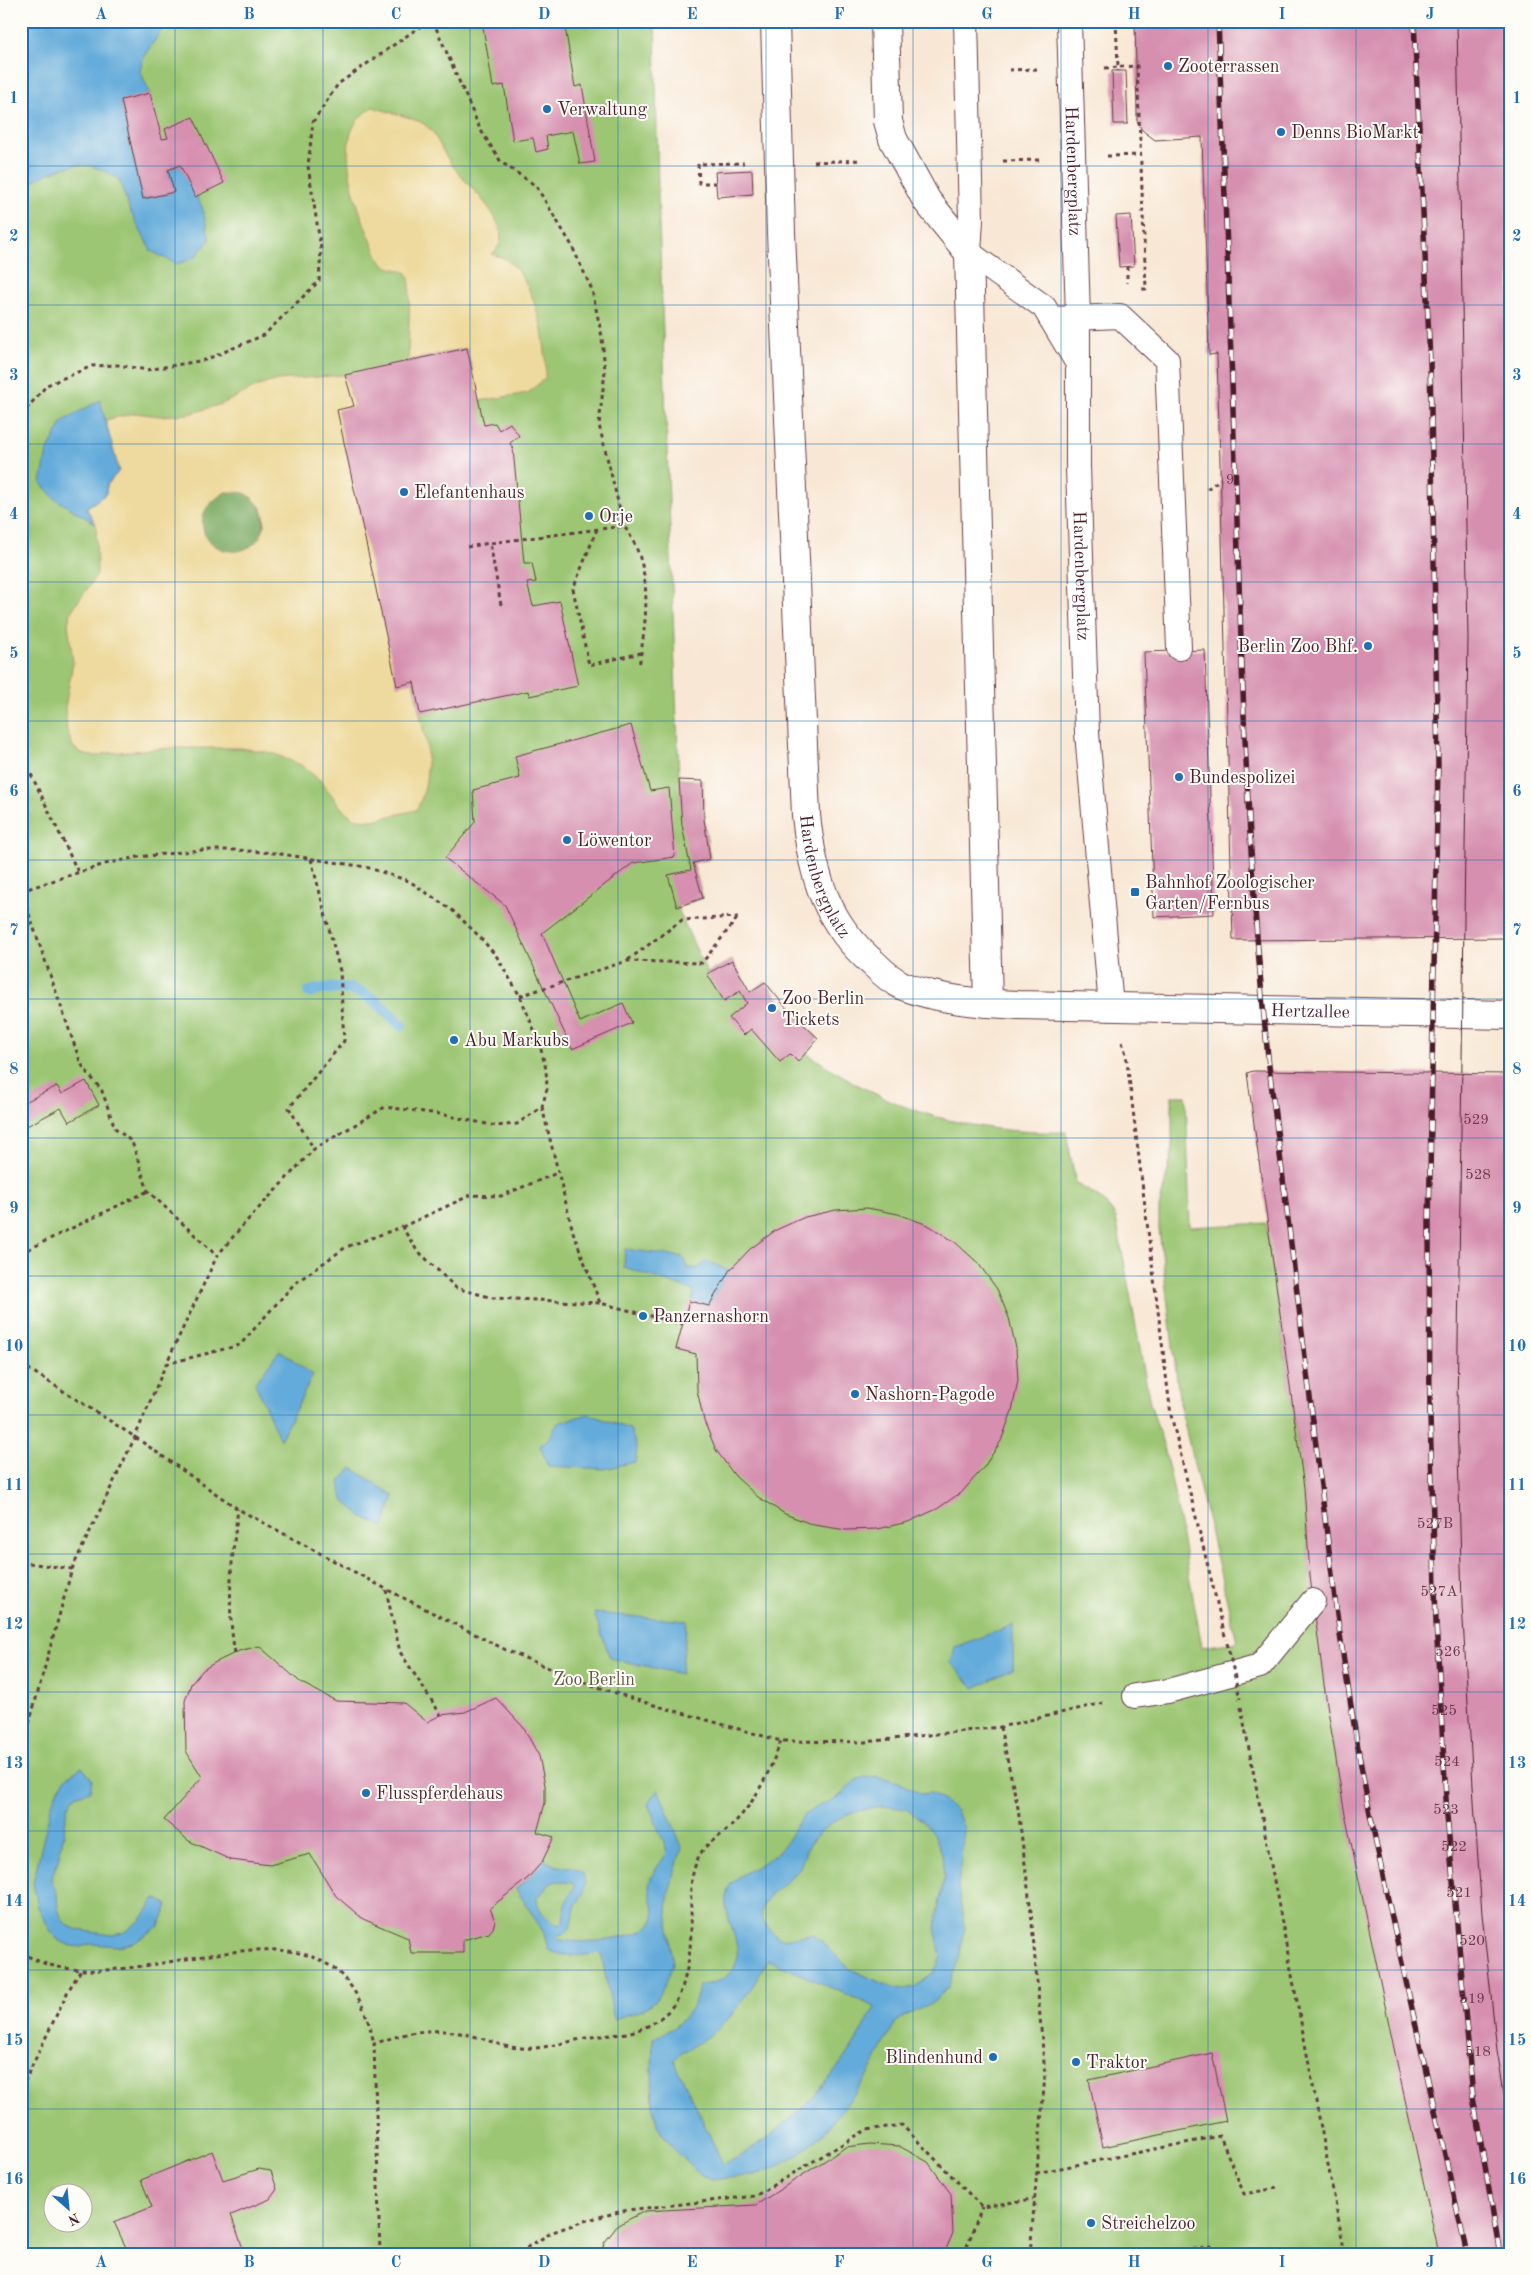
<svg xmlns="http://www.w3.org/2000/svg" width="1531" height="2275" viewBox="0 0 1531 2275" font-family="'Old Standard TT',serif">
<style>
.green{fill:#9cc673;stroke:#73724f;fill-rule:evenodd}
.forest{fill:#7dab65;stroke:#646548}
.sand{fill:#eeda9e;stroke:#9c7c64;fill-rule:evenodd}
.water{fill:#63abda;stroke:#566582;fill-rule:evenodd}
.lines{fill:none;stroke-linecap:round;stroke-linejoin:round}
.stream{stroke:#63abda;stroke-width:12}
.building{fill:#d68faf}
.lane-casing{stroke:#643d44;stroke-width:26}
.street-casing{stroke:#643d44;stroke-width:30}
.path{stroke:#643d44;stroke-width:3;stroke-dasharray:4 4;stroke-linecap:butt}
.lane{stroke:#fff;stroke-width:24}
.street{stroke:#fff;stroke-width:28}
.tram{stroke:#4a1f2b;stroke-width:1}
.rail-casing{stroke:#4a1f2b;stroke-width:5.5}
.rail{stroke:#fdfcf7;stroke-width:4;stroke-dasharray:11;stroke-linecap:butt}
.path-bridge{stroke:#643d44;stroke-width:3;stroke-dasharray:4 4;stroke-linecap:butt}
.grid{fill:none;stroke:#1f6fb2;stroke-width:1;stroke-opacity:0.55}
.poi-dot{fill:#1f6fb2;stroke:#fdfcf7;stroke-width:2}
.labels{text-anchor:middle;stroke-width:4;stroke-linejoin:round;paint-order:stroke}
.number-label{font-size:15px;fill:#6d3b4c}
.poi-label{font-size:18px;fill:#4a1f2b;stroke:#fdfcf7;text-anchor:start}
.street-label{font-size:18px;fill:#4a1f2b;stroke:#fdfcf7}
.park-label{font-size:18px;fill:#675944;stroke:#fdfcf7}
.neatline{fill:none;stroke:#1f6fb2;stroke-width:2}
.grid-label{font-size:16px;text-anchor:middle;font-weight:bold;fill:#1f6fb2}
</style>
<rect width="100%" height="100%" fill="#fdfcf7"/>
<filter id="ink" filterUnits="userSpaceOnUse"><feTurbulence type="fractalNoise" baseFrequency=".02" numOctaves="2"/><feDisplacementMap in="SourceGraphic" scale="10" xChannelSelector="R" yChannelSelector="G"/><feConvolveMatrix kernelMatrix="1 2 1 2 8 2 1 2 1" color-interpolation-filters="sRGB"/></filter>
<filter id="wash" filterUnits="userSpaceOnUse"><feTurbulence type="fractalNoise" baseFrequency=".0096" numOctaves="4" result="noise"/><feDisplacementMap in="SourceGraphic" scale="20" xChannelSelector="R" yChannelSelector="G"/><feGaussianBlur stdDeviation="1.12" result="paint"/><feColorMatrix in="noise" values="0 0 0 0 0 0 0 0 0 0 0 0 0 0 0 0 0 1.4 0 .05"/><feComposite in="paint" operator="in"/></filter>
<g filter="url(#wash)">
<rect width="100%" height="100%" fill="#f8e7d4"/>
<!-- green -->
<path class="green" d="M21,21H655L658,195L679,779L703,781L704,819L710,859L693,863L703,898L677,907L707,973L732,960L750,992L765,982L787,1009L818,1038L806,1053C831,1069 856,1085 882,1097C938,1123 1004,1134 1066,1132L1076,1184C1094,1193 1107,1201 1116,1218L1150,1403L1164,1447L1175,1497L1202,1647L1237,1642L1180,1406L1159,1229V1208L1172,1153V1096H1186L1190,1227L1266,1223L1304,1488L1310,1576L1343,1575L1324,1685L1344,1809L1439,2254H21ZM52,2192H82V2222H52Z"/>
<!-- forest -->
<path class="forest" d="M202 522a31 31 0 1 1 62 0a31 31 0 1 1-62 0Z"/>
<!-- sand -->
<path class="sand" d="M373,107C385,112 414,117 424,124C436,132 440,148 448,159C462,183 500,208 501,238C501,245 496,250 492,254C497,256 503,257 507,260C535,281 549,345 545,378L528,393L479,401L467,348L408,361L410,283L407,273C400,269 390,269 385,265C379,261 376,251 373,245C360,215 341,166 351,133C354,122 363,113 373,107Z
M345,375L354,406L427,747C427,770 428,790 416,810L373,820L356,819L344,811L321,781L301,765L272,753L241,748H168L108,753L96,756L85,755L73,747L67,730L65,708L73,662L68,623L72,610L97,575L96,524L86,508L106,494L107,485L115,475L105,420L135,413L159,416L189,414L222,404L258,386L278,380ZM225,492C231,492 238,492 244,493C248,494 251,497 254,500C281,523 252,563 219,548C212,545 204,537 203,528C200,509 211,502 225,492Z"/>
<!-- water -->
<path class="water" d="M21,21H168L144,56L140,71L150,93L121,101L143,199L174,192L168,170L180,165L202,207L210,240L193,259L176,264L151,251L129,209L119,179C109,174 98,167 87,165C64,163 40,177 21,189Z
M100,400L119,471L107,485L106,494L86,508L96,524L54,498L41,483L47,452L63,421Z
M625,1249L683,1257L687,1268H699L707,1261L729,1271L709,1306L692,1302L694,1291L624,1267Z
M280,1350L313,1375L280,1440L255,1383Z
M588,1414L630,1429L637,1449L635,1462L604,1469L548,1466L540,1446L550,1437L558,1423Z
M352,1468L394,1496L384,1527L363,1517L343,1500L340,1481Z
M594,1613L687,1621L681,1674L610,1658Z
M1013,1625V1669L974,1688L951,1663L955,1647Z
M82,1767L92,1779L90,1791L75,1796L67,1808L64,1833L57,1864L51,1879L57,1894L58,1909L62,1919L67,1925L78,1930L112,1935L123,1933L141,1920L155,1898L168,1905L159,1926L134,1943L117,1946L92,1944L81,1947L72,1946L59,1941L50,1930L38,1907L33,1883L51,1806L57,1791L67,1777Z
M877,1776L899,1782L921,1794L930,1793L938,1797L957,1811L964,1829L958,1887L964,1925L960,1955L948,1987L936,2001L905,2016L895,2023L869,2074L828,2129L797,2156L779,2166L755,2175L711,2180L701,2176L671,2146L657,2125L653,2107L652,2074L653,2039C676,2030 697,2010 699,1985C712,1984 720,1982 730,1973C752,1950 717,1916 728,1889C734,1875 761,1866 773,1856C787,1845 790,1833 800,1820C812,1805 825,1806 838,1797C845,1792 851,1783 858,1779C863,1777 872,1777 877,1776ZM884,1806L906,1809L924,1822L936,1839L942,1853L944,1877L935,1927L941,1957L937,1966L932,1974L915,1987L905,1989L893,1988L850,1969L814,1934C804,1934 787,1940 781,1938C774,1936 771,1931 767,1926C748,1903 784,1886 796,1873C803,1866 803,1854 809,1845C826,1821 856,1809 884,1806ZM768,1960L875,2007C848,2058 821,2095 775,2132C759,2145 742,2157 723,2164L674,2060C683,2050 698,2044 709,2036C736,2016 752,1988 768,1960Z
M658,1789L682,1847L669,1892L667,1910L673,1964L665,1985L655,2001L643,2010L614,2019L601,1953C583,1956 565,1958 548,1950L544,1933L516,1889L528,1878L543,1859L556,1866L573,1867L583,1873L585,1883L584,1892L576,1905L570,1928L563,1935L558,1936L557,1939C575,1945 647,1941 653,1920C657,1909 649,1897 649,1886C650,1874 661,1863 667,1853L665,1845L648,1804ZM556,1881L573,1883L575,1886L565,1904L563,1922L560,1925C548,1922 537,1910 537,1898L550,1884Z"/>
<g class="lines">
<!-- stream -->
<path class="stream" d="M309,992C354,980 371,995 401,1025"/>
</g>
<g id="blocks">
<!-- building -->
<path class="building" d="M482,21H564L575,87L582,85L595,162L580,164L573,131L546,136L548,149L536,152L533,138L513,141L504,85L493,87Z
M1135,21H1510V938L1233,940L1217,354L1209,355L1202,137L1155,140L1142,130L1137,121V111Z
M1112,71H1126L1128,124H1114Z
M150,93L162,139L168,138L165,129L193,117L224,183L195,197L180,165L168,170L174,192L143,199L121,100Z
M752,170L753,194L717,197L715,172Z
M1131,215L1134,266L1119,267L1116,216Z
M467,348L484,425L495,423L499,430L510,423L519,436L510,443L513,449L524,563H532L536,582L527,583L533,606L560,601L578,686L529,696L528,691L420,714L414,682L397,686L337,410L354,406L345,375Z
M1205,650L1214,914L1154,917L1144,652Z
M631,725L650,791L669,788L675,857L633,863L542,933L580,1022L623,1003L632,1023L572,1049L505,905L445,858L475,822L473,790L520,778L515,756Z
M679,780L703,781L704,819L710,859L693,863L703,898L677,907L668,875L691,870L682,825Z
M21,842L28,857L21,860Z
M732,960L750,992L765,982L787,1009L818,1038L798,1062L790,1054L780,1062L751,1029L744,1035L729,1018L747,1003L740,991L724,1001L707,974Z
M1253,1071L1510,1074V2254H1439L1400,2077L1344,1809L1324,1685L1310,1576L1304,1488L1247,1073Z
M86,1081L99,1105L69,1122L61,1108L21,1129V1104L57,1086L62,1094Z
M867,1208L898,1214L928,1225L955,1242L978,1263L997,1289L1009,1318L1016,1348L1018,1380L1012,1411L1001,1441L984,1467L963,1491L937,1509L908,1522L877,1529L846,1530L814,1525L785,1514L758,1497L735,1476L716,1450L704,1421L697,1390L696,1354L676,1349L689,1301L709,1306L729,1271L750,1249L776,1230L805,1217L836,1210Z
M259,1646L300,1682L336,1701L404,1703L427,1722L441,1715L465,1712L496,1698L523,1727L539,1756L545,1785V1803L537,1832L554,1837L542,1862L528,1878L490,1908L495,1921L493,1928L489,1933L463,1940V1953H411L408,1938L363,1919L336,1896L310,1854L270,1865L231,1860L189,1841L164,1820L202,1777L186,1751L185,1701L191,1684L203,1670L214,1663L239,1651Z
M1212,2053L1226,2121L1103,2147L1089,2080Z
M870,2144L899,2146L928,2162L951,2194L953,2233L944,2254H601L604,2243L618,2225L645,2211L756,2205L846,2147Z
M212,2151L223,2180L259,2169L271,2171L277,2189L270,2199L231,2215L245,2254H219L217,2248L203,2254H129L114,2222L152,2207L141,2180Z"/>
</g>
</g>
<g filter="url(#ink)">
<use href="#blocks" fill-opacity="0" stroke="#643d44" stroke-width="1"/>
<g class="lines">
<!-- lane casing -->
<g class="lane-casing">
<g id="lane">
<path d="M966,21L971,220L969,253L1044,307L1078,364"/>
<path id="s1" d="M1069,21L1078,317V467L1087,733L1111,1007"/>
<path d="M1051,319L1120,316L1167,360L1179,648"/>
<path d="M1135,1696L1168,1691L1260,1666L1313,1601"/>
</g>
</g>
<!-- street casing -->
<g class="street-casing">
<g id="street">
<path id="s2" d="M775,21L781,233L806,815C812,874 826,923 873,963C881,971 892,981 903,986C940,1000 979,1003 1018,1005L1510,1015"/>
<path d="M885,21L888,121L893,139L927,201L969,253L988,1003"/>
</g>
</g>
<!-- path -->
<path class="path" d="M433,21L480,129L501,162L536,186L571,244L592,290L602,337L605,371L599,425L624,526C655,569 646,619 639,667
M1116,21L1118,67L1137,66L1146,289H1141
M1105,68L1118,67V71
M1009,70L1037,69
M1107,156L1140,155
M1003,161L1039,160
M814,162L862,160
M716,183H699L698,164L744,163
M1127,266V283
M21,415L47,385L92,366L118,365L147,370L205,360L264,335L319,281L321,249L308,166L313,122L338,84L428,21
M1207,489L1221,479
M597,529L573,589L589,665L641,653
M467,547L490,543
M501,605L490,543L624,526
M21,762L28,768L78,872
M311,859L340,971L344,1041L289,1108L314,1149
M21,891L105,864L138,857L201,850H236L274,853L366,867L409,881L452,910L480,937L497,957L520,996L539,1042L546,1069L547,1089L542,1107L517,1124L496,1126L440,1114L385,1107L314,1149L243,1225L217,1256L166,1364L135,1437L72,1569L21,1753
M21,891L81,1064L102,1091L115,1128L132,1142L148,1191L217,1256
M628,960L682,920L738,917
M520,996L627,961L702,963L739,916
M1122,1042L1126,1054L1171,1415L1226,1640
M542,1107L573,1232L600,1303L682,1324
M402,1227L471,1195L501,1196L557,1173
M21,1253L148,1191
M21,1364L135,1437L238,1509L386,1589L506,1650L580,1681L640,1701L781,1741L865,1742L1000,1727L1103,1703
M166,1364L240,1345L294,1284L346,1247L402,1227L416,1249L456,1288L493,1298L600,1303
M21,1562L72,1569
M386,1590L400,1652L441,1715
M235,1653C226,1605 232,1557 238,1509
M1241,1707L1345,2254
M1000,1727L1018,1808L1031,1912L1045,2075L1030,2254
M21,1952C129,2022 336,1854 374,2044
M21,2089L68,1991L81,1970
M1036,2173L1220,2136L1244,2194L1277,2188
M380,2254L374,2044C412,2030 437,2026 477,2037C491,2041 505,2048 521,2048C544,2050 568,2041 591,2037C608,2035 627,2035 643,2028C658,2022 672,2010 679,1996C688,1973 691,1949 691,1925C692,1903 688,1888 695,1866C703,1842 713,1843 729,1828C755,1804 769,1773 781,1741
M521,2254L529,2246L553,2232L584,2221L627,2210L755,2196L866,2130L902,2125L982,2207L1033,2199
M964,2254L982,2207
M1169,2254L1211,2246L1213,2254"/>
<!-- lane -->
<use href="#lane" class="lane"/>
<!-- street -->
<use href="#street" class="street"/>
<!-- tram -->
<path class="tram" d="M1457,21L1468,638L1457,1412L1462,1604L1475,1818L1482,1914L1497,2050L1510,2129
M1510,1469C1507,1607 1504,1745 1510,1882"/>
<!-- rail casing -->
<g class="rail-casing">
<path id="rail" d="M1218,21C1224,177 1231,333 1236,489C1242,682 1248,874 1269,1066L1337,1615C1348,1686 1358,1758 1373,1828C1402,1970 1436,2112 1467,2254
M1414,21L1430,361L1438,764L1429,1224L1430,1415L1436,1622L1447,1816L1473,2097L1500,2254"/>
</g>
<!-- rail -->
<use href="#rail" class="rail"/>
<!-- path-bridge -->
<path class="path-bridge" d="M1227,1643L1240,1699"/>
</g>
</g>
<!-- grid -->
<path class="grid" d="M175,21V2254M323,21V2254M470,21V2254M618,21V2254M766,21V2254M913,21V2254M1061,21V2254M1208,21V2254M1356,21V2254M21,166H1510M21,305H1510M21,444H1510M21,582H1510M21,721H1510M21,860H1510M21,999H1510M21,1138H1510M21,1276H1510M21,1415H1510M21,1554H1510M21,1692H1510M21,1831H1510M21,1970H1510M21,2109H1510"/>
<!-- markers -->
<g class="poi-dot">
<circle cx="1168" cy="66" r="5"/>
<circle cx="547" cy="109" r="5"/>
<circle cx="1281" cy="132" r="5"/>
<circle cx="404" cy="492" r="5"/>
<circle cx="589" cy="516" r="5"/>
<circle cx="1368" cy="646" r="5"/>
<circle cx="1179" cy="777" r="5"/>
<circle cx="567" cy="840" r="5"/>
<rect x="1130" y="887" width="10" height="10" rx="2.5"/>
<circle cx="772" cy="1008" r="5"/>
<circle cx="454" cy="1040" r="5"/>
<circle cx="643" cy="1316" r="5"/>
<circle cx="855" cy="1394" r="5"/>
<circle cx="366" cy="1793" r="5"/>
<circle cx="993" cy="2057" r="5"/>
<circle cx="1076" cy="2062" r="5"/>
<circle cx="1091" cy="2223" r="5"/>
</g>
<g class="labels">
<!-- number labels -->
<g class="number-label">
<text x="1230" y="484">9</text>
<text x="1476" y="1124">529</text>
<text x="1478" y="1179">528</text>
<text x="1435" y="1528">527B</text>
<text x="1439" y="1596">527A</text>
<text x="1448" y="1656">526</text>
<text x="1444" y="1715">525</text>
<text x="1447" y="1766">524</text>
<text x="1446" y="1814">523</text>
<text x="1454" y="1851">522</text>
<text x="1459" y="1897">521</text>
<text x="1472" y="1945">520</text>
<text x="1472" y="2003">519</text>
<text x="1478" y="2056">518</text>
</g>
<!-- poi labels -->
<g class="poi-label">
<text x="1178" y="72">Zooterrassen</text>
<text x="557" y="115">Verwaltung</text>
<text x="1291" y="138">Denns BioMarkt</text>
<text x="414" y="498">Elefantenhaus</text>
<text x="599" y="522">Orje</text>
<text x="1358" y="652" text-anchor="end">Berlin Zoo Bhf.</text>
<text x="1189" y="783">Bundespolizei</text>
<text x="577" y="846">Löwentor</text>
<text x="1145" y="888">Bahnhof Zoologischer<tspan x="1145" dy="21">Garten/Fernbus</tspan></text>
<text x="782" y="1004">Zoo Berlin<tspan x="782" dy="21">Tickets</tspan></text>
<text x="464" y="1046">Abu Markubs</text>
<text x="653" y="1322">Panzernashorn</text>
<text x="865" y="1400">Nashorn-Pagode</text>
<text x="376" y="1799">Flusspferdehaus</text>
<text x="983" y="2063" text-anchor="end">Blindenhund</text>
<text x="1086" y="2068">Traktor</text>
<text x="1101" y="2229">Streichelzoo</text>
</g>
<!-- street labels -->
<g class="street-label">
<text dy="6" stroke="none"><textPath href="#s1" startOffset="150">Hardenbergplatz</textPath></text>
<text dy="6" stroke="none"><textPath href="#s1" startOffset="555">Hardenbergplatz</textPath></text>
<text dy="6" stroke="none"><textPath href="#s2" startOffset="859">Hardenbergplatz</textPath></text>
<text dy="6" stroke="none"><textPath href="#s2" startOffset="1409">Hertzallee</textPath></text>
</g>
<!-- park labels -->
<g class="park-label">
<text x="594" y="1685">Zoo Berlin</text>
</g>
</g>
<!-- margin -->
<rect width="1531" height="2275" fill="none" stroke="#fdfcf7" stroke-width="55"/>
<!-- north arrow -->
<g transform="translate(68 2208) rotate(153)"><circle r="24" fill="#fdfcf7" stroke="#b5a4a5"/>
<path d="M0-4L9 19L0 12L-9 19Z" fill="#1f6fb2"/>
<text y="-8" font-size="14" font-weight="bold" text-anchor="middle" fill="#4a1f2b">N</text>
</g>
<rect x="28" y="28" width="1476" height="2220" class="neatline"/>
<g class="grid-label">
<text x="101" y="19">A</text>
<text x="249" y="19">B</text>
<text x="396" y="19">C</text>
<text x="544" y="19">D</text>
<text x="692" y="19">E</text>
<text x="839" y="19">F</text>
<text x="987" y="19">G</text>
<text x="1134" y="19">H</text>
<text x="1282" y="19">I</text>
<text x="1430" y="19">J</text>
<text x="14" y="103">1</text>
<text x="1517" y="103">1</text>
<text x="14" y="241">2</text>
<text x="1517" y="241">2</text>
<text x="14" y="380">3</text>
<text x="1517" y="380">3</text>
<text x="14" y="519">4</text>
<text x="1517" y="519">4</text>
<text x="14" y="658">5</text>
<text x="1517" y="658">5</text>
<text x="14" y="796">6</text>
<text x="1517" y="796">6</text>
<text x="14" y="935">7</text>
<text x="1517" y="935">7</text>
<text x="14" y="1074">8</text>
<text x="1517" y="1074">8</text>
<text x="14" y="1213">9</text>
<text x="1517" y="1213">9</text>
<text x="14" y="1351">10</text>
<text x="1517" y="1351">10</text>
<text x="14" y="1490">11</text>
<text x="1517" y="1490">11</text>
<text x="14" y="1629">12</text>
<text x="1517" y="1629">12</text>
<text x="14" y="1768">13</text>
<text x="1517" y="1768">13</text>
<text x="14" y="1906">14</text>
<text x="1517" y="1906">14</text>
<text x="14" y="2045">15</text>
<text x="1517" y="2045">15</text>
<text x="14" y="2184">16</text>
<text x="1517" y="2184">16</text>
<text x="101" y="2267">A</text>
<text x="249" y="2267">B</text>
<text x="396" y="2267">C</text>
<text x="544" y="2267">D</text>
<text x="692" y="2267">E</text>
<text x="839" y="2267">F</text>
<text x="987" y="2267">G</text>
<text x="1134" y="2267">H</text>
<text x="1282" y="2267">I</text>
<text x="1430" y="2267">J</text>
</g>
</svg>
